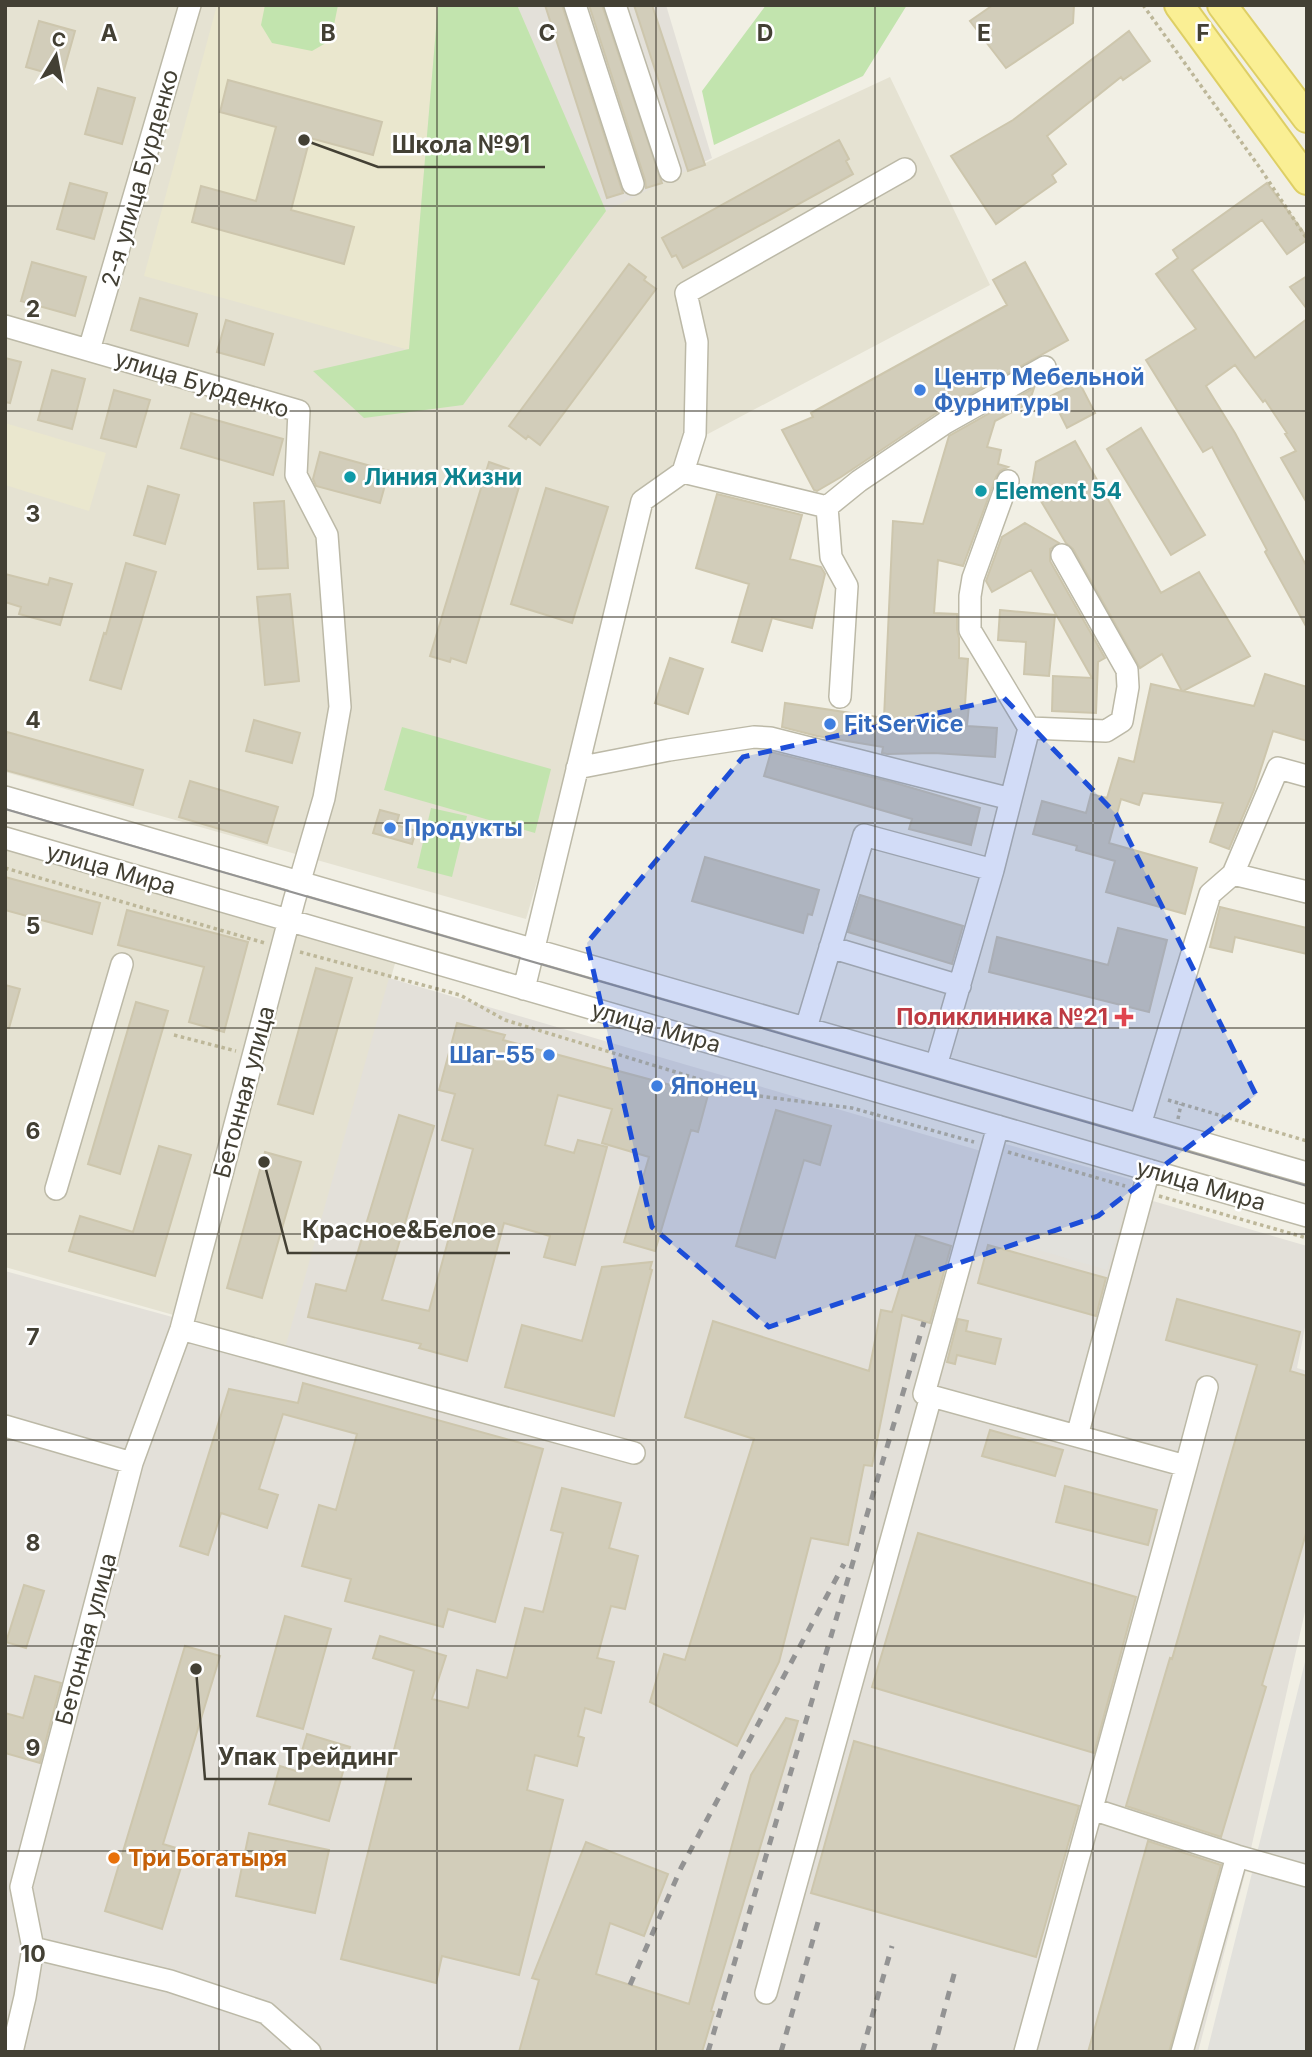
<svg xmlns="http://www.w3.org/2000/svg" width="1312" height="2057" viewBox="0 0 1312 2057" font-family="Inter,sans-serif">
<style>
.residential{fill:#e5e2d2}
.industrial{fill:#e3e0d9}
.education{fill:#eae7ce}
.green{fill:#c2e4ae}
.parking{fill:#e2e1dc}
.building{fill:#d2cdba;stroke:#cdc6ad;stroke-width:2}
.lines{fill:none;stroke-linecap:round;stroke-linejoin:round}
.minor-casing{stroke:#bcb9a7;stroke-width:24}
.major-casing{stroke:#decf65;stroke-width:32}
.path{stroke:#bdb799;stroke-width:3.5;stroke-dasharray:3.5 3.5;stroke-linecap:butt}
.minor{stroke:#fff;stroke-width:21}
.major{stroke:#faef94;stroke-width:28}
.tram{stroke:#939393;stroke-width:2}
.rail{stroke:#939393;stroke-width:5;stroke-dasharray:9 9;stroke-linecap:butt}
.marked{fill:#1d4ed8;fill-opacity:0.2;stroke:#1d4ed8;stroke-width:5;stroke-dasharray:14 9;stroke-linejoin:round}
.grid{fill:none;stroke:#434034;stroke-width:2;stroke-opacity:0.55}
.shop-dot{fill:#3f7fe0;stroke:#fff;stroke-width:2.5}
.culture-dot{fill:#0f9aa8;stroke:#fff;stroke-width:2.5}
.health-dot{fill:#e0444e;stroke:#fff;stroke-width:2.5}
.food-dot{fill:#e8710a;stroke:#fff;stroke-width:2.5}
.labels{text-anchor:middle;stroke-width:5;stroke-linejoin:round;paint-order:stroke}
.street-label{font-size:23px;fill:#434034;stroke:#fff}
.shop-label{font-size:23px;font-weight:bold;fill:#366cbe;stroke:#fff;text-anchor:start}
.culture-label{font-size:23px;font-weight:bold;fill:#0d838f;stroke:#fff;text-anchor:start}
.health-label{font-size:23px;font-weight:bold;fill:#be3a42;stroke:#fff;text-anchor:end}
.food-label{font-size:23px;font-weight:bold;fill:#c56008;stroke:#fff;text-anchor:start}
.grid-label{font-size:23px;text-anchor:middle;font-weight:bold;fill:#434034;stroke:#fff;stroke-width:5;stroke-linejoin:round;paint-order:stroke}
.leader{fill:none;stroke:#434034;stroke-width:2.5}
.callout-dot{fill:#434034;stroke:#fff;stroke-width:2.5}
.callout-label{font-size:24px;text-anchor:middle;font-weight:bold;fill:#434034;stroke:#fff;stroke-width:5;stroke-linejoin:round;paint-order:stroke}
</style>
<rect width="100%" height="100%" fill="#f1efe4"/>
<!-- residential -->
<path class="residential" d="M5,5H533L688,171L890,77L990,285L706,435L649,499L526,919L5,772Z
M5,849L396,960L286,1347L5,1267Z"/>
<!-- industrial -->
<path class="industrial" d="M517,5H666L712,158L606,211Z
M389,978L1307,1246V1317L1297,1368L1307,1371V1603L1247,1866L1198,2052H5V1271L285,1348Z"/>
<!-- education -->
<path class="education" d="M217,5H438L409,350L144,276Z
M5,423L106,453L89,511L5,485Z"/>
<!-- green -->
<path class="green" d="M265,5H338L331,40L312,51L272,43L261,25Z
M438,5H517L606,211L463,405L364,418L313,371L409,349Z
M766,5H907L863,76L714,145L702,91Z
M402,727L551,769L535,833L384,790Z
M431,808L467,816L452,877L417,868Z"/>
<!-- parking -->
<path class="parking" d="M984,1138L1133,1180L1107,1270L959,1227Z
M1307,1654V2052H1207Z"/>
<!-- building -->
<path class="building" d="M545,5H562L623,193L607,198Z
M589,5H602L662,183L646,188L645,180Z
M634,5H652L705,165L688,171Z
M993,5H1074L1073,23L1006,68L970,21Z
M39,21L75,31L62,77L26,67Z
M1129,31L1150,61L1123,80L1121,77L1047,136L1066,164L1052,175L1056,182L996,224L951,156L1013,120Z
M228,80L382,122L373,155L310,138L291,210L354,227L344,264L192,222L201,186L256,201L276,127L220,112Z
M98,88L135,98L122,144L85,134Z
M839,140L849,159L846,161L853,174L683,268L676,255L672,257L662,238Z
M70,183L107,193L94,239L57,229Z
M1267,183L1307,237V240L1287,254L1262,220L1192,270L1255,358L1307,319V503L1281,458L1296,451L1285,434L1287,433L1265,400L1263,402L1235,365L1206,386L1235,433L1307,567V628L1265,552L1267,550L1212,447L1203,452L1146,360L1196,329L1156,274L1178,258L1173,250Z
M32,262L86,277L75,316L21,301Z
M1025,262L1068,340L938,412L841,477L817,491L814,490L782,430L813,417L811,413L1007,305L993,280Z
M629,264L646,277L644,280L656,289L540,445L528,436L526,439L509,426Z
M1307,276V309L1290,287Z
M140,298L197,314L188,346L131,330Z
M226,320L273,334L264,365L217,352Z
M5,358L21,362L10,403L5,402Z
M52,370L85,379L72,429L38,420Z
M1079,382L1095,413L1067,428L1051,396Z
M1034,388L1029,403L995,421L987,447L1001,450L998,464L1008,467L1000,471L996,477L963,566L938,560L934,613L957,614V630L959,638V658L968,659L965,705H969L967,726L997,728L995,757L934,753L887,754L882,753L883,747L817,736L782,727L785,703L884,718L893,521L923,524L949,436Z
M114,390L150,400L136,447L101,438Z
M191,413L283,439L273,475L181,448Z
M1141,428L1205,535L1171,555L1107,449Z
M1075,441L1161,593L1199,572L1250,656L1183,691L1254,706L1265,674L1307,687V741L1273,731L1254,790L1229,849L1210,842L1223,803L1143,793L1139,805L1121,799L1109,843L1197,868L1185,914L1106,892L1115,861L1076,850L1077,846L1033,834L1042,801L1086,813L1091,794L1107,798L1119,758L1134,762L1151,684L1182,691L1162,654L1140,668L1073,549L1066,543L1032,486L1036,462Z
M320,452L389,471L380,503L316,486L313,479Z
M489,462L509,469L508,472L522,477L466,663L451,658L450,662L430,656Z
M148,486L179,495L165,544L134,535Z
M546,488L608,507L572,623L511,604Z
M717,494L802,515L790,559L821,567L825,574L812,628L772,618L762,651L732,642L749,584L696,568Z
M284,501L288,568L258,569L254,503Z
M1025,523L1059,543L1050,549V561L1105,658L1098,662L1096,713L1052,711L1053,676L1092,678L1031,570L992,592L986,581L1002,537Z
M126,563L156,572L121,689L90,680L104,633L106,634Z
M5,574L48,585L50,578L72,584L60,625L19,614L21,607L5,602Z
M290,594L299,681L265,685L257,597Z
M1000,610L1055,615L1049,676L1024,674L1026,642L998,640Z
M670,658L703,669L688,714L655,703Z
M254,720L300,733L292,763L246,751Z
M7,732L143,770L133,805L5,770V741Z
M771,752L892,782L980,808L971,845L909,829L912,819L764,776Z
M190,781L278,807L267,843L179,817Z
M380,810L399,815L396,825L416,831L412,844L373,833Z
M705,857L819,890L812,915L808,914L803,933L692,901Z
M5,877L100,903L92,934L5,910Z
M860,895L963,926L952,964L848,932Z
M1220,907L1307,928V954L1235,937L1232,952L1210,947Z
M127,910L248,942L224,1032L189,1022L204,967L118,945Z
M1118,928L1167,940L1149,1012L989,972L997,937L1108,965Z
M316,968L352,978L313,1114L278,1104Z
M5,985L20,989L9,1028H5Z
M136,1002L168,1011L120,1174L88,1164Z
M457,1023L505,1035L503,1040L708,1095L698,1132L691,1130L655,1251L624,1242L649,1157L602,1143L612,1109L558,1095L545,1145L574,1153L578,1140L607,1147L575,1265L544,1257L550,1236L504,1223L467,1361L419,1348L421,1344L308,1317L316,1284L346,1291L399,1115L434,1126L382,1300L429,1311L473,1149L442,1140L455,1094L439,1090Z
M776,1110L831,1126L820,1165L804,1160L775,1258L736,1246Z
M159,1146L191,1155L155,1276L69,1251L80,1216L133,1232Z
M265,1152L301,1162L262,1298L227,1288Z
M916,1235L951,1246L930,1323L902,1315L872,1466L864,1465L848,1545L811,1538L779,1662L737,1746L650,1702L664,1654L685,1660L754,1439L685,1417L713,1321L869,1371L881,1310L892,1312Z
M988,1245L1106,1278L1096,1316L978,1283Z
M652,1262L650,1269L652,1270L614,1416L505,1387L522,1325L582,1341L602,1267Z
M1177,1299L1300,1332L1290,1371L1307,1376V1530L1262,1685L1266,1687L1221,1837L1126,1806L1170,1658L1172,1659L1257,1365L1166,1340Z
M958,1319L968,1321L966,1331L1001,1339L995,1364L957,1355L955,1364L947,1362Z
M303,1383L543,1449L495,1622L448,1609L443,1627L345,1601L351,1579L302,1566L319,1505L336,1510L357,1434L283,1414L259,1489L278,1495L267,1528L221,1513L208,1555L180,1546L229,1389L298,1403Z
M990,1430L1063,1450L1055,1476L982,1456Z
M1065,1486L1157,1510L1148,1545L1056,1522Z
M562,1488L621,1503L609,1548L638,1556L625,1609L611,1606L597,1658L614,1662L601,1713L585,1708L578,1736L584,1738L577,1766L535,1755L527,1790L563,1800L519,1975L442,1956L436,1983L341,1959L414,1671L373,1658L380,1636L446,1656L432,1699L468,1708L477,1670L507,1678L525,1608L543,1612L563,1533L551,1530Z
M918,1533L1136,1597L1094,1753L872,1687Z
M24,1585L44,1591L26,1648L6,1642Z
M285,1616L331,1629L303,1729L257,1716Z
M185,1646L220,1656L163,1844L186,1851L162,1929L105,1911Z
M35,1676L61,1683L40,1763L5,1753V1713L23,1718Z
M786,1718L798,1721L711,2011L714,2012L702,2052H519L539,1980L532,1978L586,1842L668,1874L644,1936L610,1923L596,1974L689,2004L751,1775Z
M307,1734L350,1747L329,1821L269,1804L280,1766L296,1771Z
M854,1741L1079,1806L1036,1957L811,1893Z
M249,1833L329,1850L315,1913L236,1896Z
M1148,1841L1221,1865L1169,2052H1088Z"/>
<g class="lines">
<!-- minor casing -->
<g class="minor-casing">
<path id="minor" d="M575,5L633,184
M615,5L670,171
M5,326L299,411L296,475L327,535L340,707L324,798L294,901L181,1329L132,1463L21,1887L33,1948L170,1981L266,2013L310,2052
M89,350L190,5
M683,472L827,507L831,557L847,586L840,697
M1008,481L973,578L970,596V630L1029,728
M827,507L859,481L945,423L1045,367
M577,768L669,750L754,737L770,738L1011,799
M5,797L1307,1173
M5,838L1307,1216
M993,870L1029,728L1106,731L1122,721L1128,687L1127,670L1062,555
M1233,874L1278,768L1307,776
M830,947L960,986
M524,989L642,501L683,472L695,434L697,342L686,293L905,169
M806,1028L864,835L993,870L936,1066
M1140,1125L1210,894L1233,874L1307,892
M998,1126L924,1394L1186,1466L1025,2052
M56,1189L122,964
M181,1329L634,1453
M5,1426L132,1463
M1077,1436L1149,1170
M1186,1466L1207,1387
M1092,1809L1237,1856L1307,1876
M766,1993L931,1396
M12,2052L25,1997L33,1948
M1182,2052L1237,1856"/>
</g>
<!-- major casing -->
<g class="major-casing">
<path id="major" d="M1179,5L1307,180
M1222,5L1307,118"/>
</g>
<!-- path -->
<path class="path" d="M1143,5L1260,168L1307,239
M5,868L265,943
M300,952L460,995L505,1020L751,1095L852,1108L974,1142
M174,1035L236,1051
M1168,1100L1307,1141
M1178,1119L1181,1104
M1008,1152L1125,1186
M1159,1196L1307,1238"/>
<!-- minor -->
<use href="#minor" class="minor"/>
<!-- major -->
<use href="#major" class="major"/>
<!-- tram -->
<path class="tram" d="M5,809L1307,1186"/>
<!-- rail -->
<path class="rail" d="M630,1985L681,1868L844,1564
M708,2052L924,1322
M781,2052L818,1922
M862,2052L892,1946
M933,2052L956,1967"/>
</g>
<!-- marked area -->
<path class="marked" d="M1004,698L1116,814L1256,1095L1098,1216L769,1327L652,1227L587,943L743,757Z"/>
<!-- grid -->
<path class="grid" d="M219,5V2052M437,5V2052M656,5V2052M875,5V2052M1093,5V2052M5,206H1307M5,411H1307M5,617H1307M5,823H1307M5,1028H1307M5,1234H1307M5,1440H1307M5,1646H1307M5,1851H1307"/>
<!-- markers -->
<g class="shop-dot">
<circle cx="920" cy="390" r="7"/>
<circle cx="830" cy="724" r="7"/>
<circle cx="390" cy="828" r="7"/>
<circle cx="549" cy="1055" r="7"/>
<circle cx="657" cy="1086" r="7"/>
</g>
<g class="culture-dot">
<circle cx="350" cy="477" r="7"/>
<circle cx="981" cy="491" r="7"/>
</g>
<path class="health-dot" d="M1120.5 1006.5h7v7h7v7h-7v7h-7v-7h-7v-7h7z"/>
<circle class="food-dot" cx="114" cy="1858" r="7"/>
<g class="labels">
<!-- street labels -->
<g class="street-label">
<text transform="translate(140 178) rotate(-74)" y="8">2-я улица Бурденко</text>
<text transform="translate(202 384) rotate(17)" y="8">улица Бурденко</text>
<text transform="translate(111 869) rotate(16)" y="8">улица Мира</text>
<text transform="translate(656 1027) rotate(16)" y="8">улица Мира</text>
<text transform="translate(244 1092) rotate(-75)" y="8">Бетонная улица</text>
<text transform="translate(1201 1185) rotate(16)" y="8">улица Мира</text>
<text transform="translate(86 1639) rotate(-75)" y="8">Бетонная улица</text>
</g>
<!-- shop labels -->
<g class="shop-label">
<text x="934" y="385">Центр Мебельной<tspan x="934" dy="26">Фурнитуры</tspan></text>
<text x="844" y="732">Fit Service</text>
<text x="404" y="836">Продукты</text>
<text x="535" y="1063" text-anchor="end">Шаг-55</text>
<text x="671" y="1094">Японец</text>
</g>
<!-- culture labels -->
<g class="culture-label">
<text x="364" y="485">Линия Жизни</text>
<text x="995" y="499">Element 54</text>
</g>
<!-- health labels -->
<g class="health-label">
<text x="1108" y="1025">Поликлиника №21</text>
</g>
<!-- food labels -->
<g class="food-label">
<text x="128" y="1866">Три Богатыря</text>
</g>
</g>
<g class="grid-label">
<text x="109" y="41">A</text>
<text x="328" y="41">B</text>
<text x="547" y="41">C</text>
<text x="765" y="41">D</text>
<text x="984" y="41">E</text>
<text x="1203" y="41">F</text>
<text x="33" y="317">2</text>
<text x="33" y="522">3</text>
<text x="33" y="728">4</text>
<text x="33" y="934">5</text>
<text x="33" y="1139">6</text>
<text x="33" y="1345">7</text>
<text x="33" y="1551">8</text>
<text x="33" y="1756">9</text>
<text x="33" y="1962">10</text>
</g>
<!-- callouts -->
<path class="leader" d="M304 140L378 167H545M264 1162L288 1253H510M196 1669L205 1779H412"/>
<g class="callout-dot">
<circle cx="304" cy="140" r="7"/>
<circle cx="264" cy="1162" r="7"/>
<circle cx="196" cy="1669" r="7"/>
</g>
<g class="callout-label">
<text x="461" y="153">Школа №91</text>
<text x="399" y="1238">Красное&amp;Белое</text>
<text x="308" y="1765">Упак Трейдинг</text>
</g>
<!-- border -->
<rect width="1312" height="2057" fill="none" stroke="#434034" stroke-width="14"/>
<!-- north arrow -->
<g transform="translate(56 56) rotate(10)" stroke="#ffffff" stroke-width="5" paint-order="stroke">
<path d="M0-5L12 26L0 18L-12 26Z" fill="#434034"/>
<text y="-10" font-size="19" font-weight="bold" text-anchor="middle" fill="#434034">С</text>
</g>
</svg>
